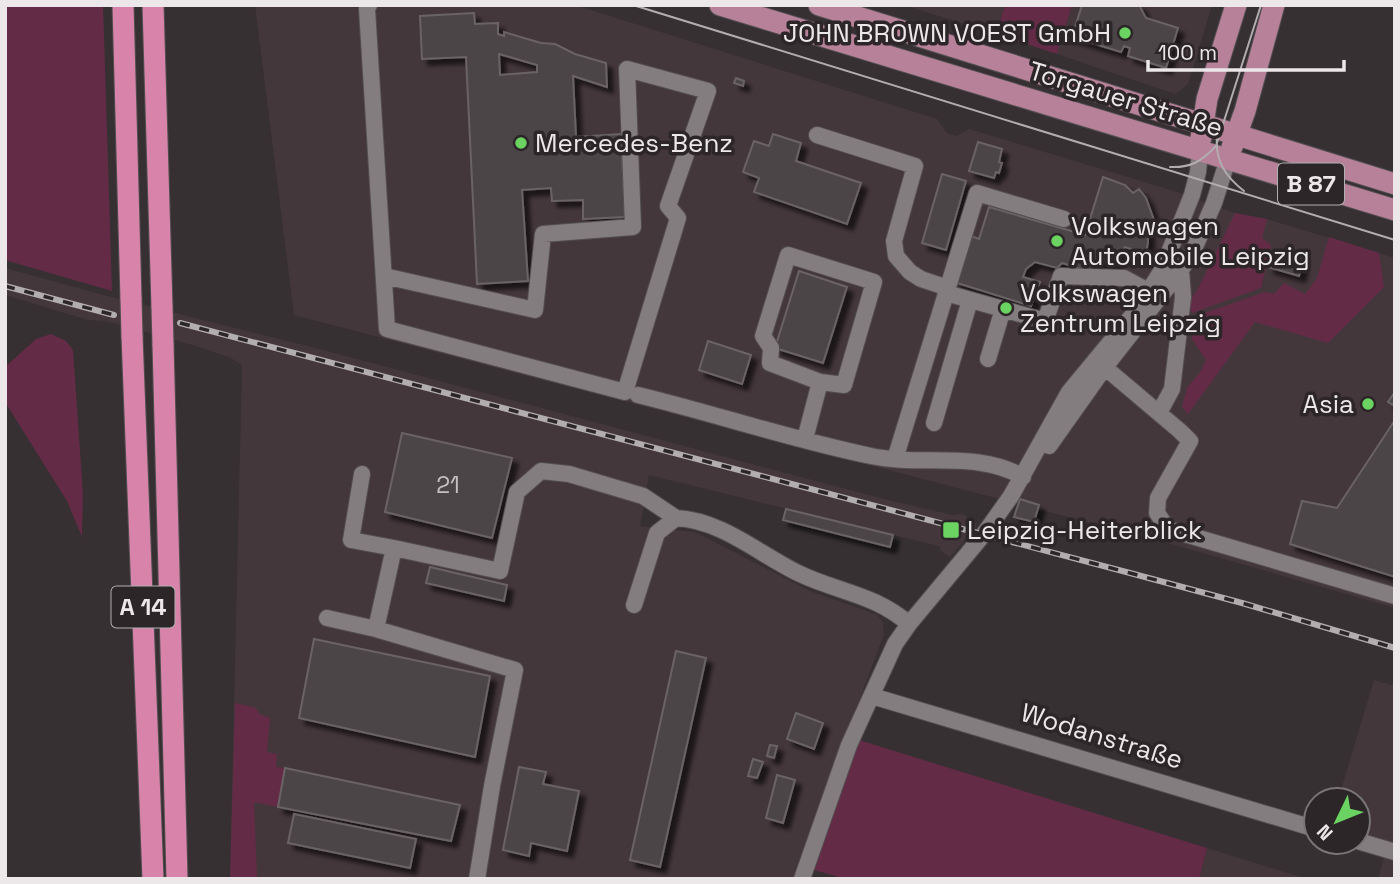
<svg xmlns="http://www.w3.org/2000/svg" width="1400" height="884" viewBox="0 0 1400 884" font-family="'Space Grotesk',sans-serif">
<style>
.built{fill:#44373c}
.green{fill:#642b47}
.building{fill:#4b4547;stroke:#6a6366;stroke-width:2;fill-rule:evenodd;filter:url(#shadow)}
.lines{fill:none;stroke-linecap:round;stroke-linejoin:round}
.minor-casing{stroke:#534e50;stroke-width:18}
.major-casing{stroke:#534e50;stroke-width:23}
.highway-casing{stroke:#534e50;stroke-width:23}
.minor{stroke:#847d7f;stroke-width:16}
.major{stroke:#b68199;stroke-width:21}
.highway{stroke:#d884aa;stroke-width:21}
.tram{stroke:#b2adaf;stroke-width:2}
.rail-casing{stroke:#b2adaf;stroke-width:6}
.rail{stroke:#2c2628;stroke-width:3.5;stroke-dasharray:10;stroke-linecap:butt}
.highway-bridge-casing{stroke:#534e50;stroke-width:23;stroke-linecap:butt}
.highway-bridge{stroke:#d884aa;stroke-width:21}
.poi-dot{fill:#6bd362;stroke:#2c2628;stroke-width:2.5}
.labels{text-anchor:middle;stroke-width:7;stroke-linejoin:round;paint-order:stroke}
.number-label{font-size:23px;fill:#c4bfc1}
.shield{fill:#2c2628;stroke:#b2aeb0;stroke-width:2}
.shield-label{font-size:24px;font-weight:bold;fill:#ece8ea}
.poi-label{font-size:26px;fill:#ece8ea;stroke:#2c2628;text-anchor:start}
.street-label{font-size:26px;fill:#ece8ea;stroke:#2c2628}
</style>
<defs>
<filter id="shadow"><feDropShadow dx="6" dy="6" stdDeviation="2" flood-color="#0009"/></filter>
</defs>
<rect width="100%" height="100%" fill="#363032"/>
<!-- built -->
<path class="built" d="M255,5H575L937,119L947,133L957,136L969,129L1174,191L1235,213L1267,219L1395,258V608L1168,543L294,315Z
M904,5H1005L996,34Z
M1072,5H1212L1188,84L1175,94L1057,54Z
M5,268L107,296L327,351L880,498L952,515L963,514L976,523V527L950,557L942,552L939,546L649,475L640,526L695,532L810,591L878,615L883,623L884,634L836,763L797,879H230L242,365L231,358L196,346L106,321L88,320L5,295Z
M1374,680L1395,686V879H1378L1388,842L1358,832V800H1338Z
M1207,848L1307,879H1199Z"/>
<!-- green -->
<path class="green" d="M5,5H103L112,291L5,260Z
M1005,5H1072L1057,54L996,34Z
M1235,213L1267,219L1262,238L1271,245L1261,288L1192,313L1189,302L1199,287Z
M1329,237L1379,253L1384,287L1328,343L1255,322L1188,414L1182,407L1187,388L1201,371L1206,360L1192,339L1193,317L1265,292L1274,294L1284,283L1305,294L1317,278Z
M51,334L66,341L73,350L83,494L82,537L67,501L5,402V367L36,339Z
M235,703L256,708L259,714L270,718L267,752L277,754L276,767L285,768L278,807L254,802L257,879H230Z
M859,740L1207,848L1199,879H836V876L814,870Z"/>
<!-- building -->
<path class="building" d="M1082,5H1139L1146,18L1178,28L1166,68L1128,56L1130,48L1124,46L1121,52L1072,37Z
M474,13L475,24L498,23V34L504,36V32L541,43L555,44L575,54L606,63L607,87L573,76L576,137L621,134L625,217L583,219V200L552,201L551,188L522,190L528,281L477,284L466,57L422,59L420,16ZM499,54L537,65V72L500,75Z
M736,78L744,81L743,86L734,83Z
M773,134L801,143L796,161L861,183L847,224L754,192L759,178L743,172L754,141L769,146Z
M978,142L1002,149L999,162L1002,163L999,173L996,172L994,178L969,171Z
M942,174L966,181L946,250L922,243Z
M1103,177L1125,185L1133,193L1139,189L1146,198L1154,220L1148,222V242L1146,254L1125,247L1113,265L1107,259L1095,266L1087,267V271L1062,263L1057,268L1035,262L1026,269L1023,277L1040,282L1031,306L954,282L968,235L979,239L989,207L1085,235Z
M1273,251L1283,254L1282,260L1302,265L1299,276L1268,267Z
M799,271L847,287L823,363L775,348Z
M708,341L751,355L742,384L699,370Z
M1395,392V406L1388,402Z
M1395,420V577L1290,544L1302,501L1337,508Z
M402,433L512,458L492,538L385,512Z
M1020,499L1039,505L1034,522L1014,517Z
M786,509L893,535L890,547L783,520Z
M430,567L507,585L504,601L426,583Z
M314,639L490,676L475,757L299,718Z
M676,651L706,658L660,867L630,860Z
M796,713L823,723L814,749L787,739Z
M770,745L777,746L774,758L767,756Z
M753,759L763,762L757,778L748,776Z
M519,767L546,772L543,784L579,791L567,851L531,843L529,856L503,850Z
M285,768L460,805L451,841L278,807Z
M777,775L795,780L783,823L766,818Z
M294,814L416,839L410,868L288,843Z"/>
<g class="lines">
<!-- minor casing -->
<g class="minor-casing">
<path id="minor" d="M369,5L367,9L387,329L625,392L678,218L668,206L708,91L627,69L633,227L543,234L535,310L384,276
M817,135L915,166L894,241L896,256L910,272L921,279L948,288
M946,293L1045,321L1061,276L1124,278L1148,291
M988,359L1003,309
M1096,360L1180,431L1190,441L1158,498L1157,513L1168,529L1395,596
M638,395C716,414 793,440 871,456C921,467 977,450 1023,477
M1159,413L1172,389L1183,297L1181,270
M934,423L970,300
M805,439L820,382L844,385L874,282L788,255L763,336L771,348L770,363L820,382
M1049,446L1105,367L1181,270L1194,249L1214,203L1228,159
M895,459L977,193L1064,219
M362,474L351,540L394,548
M634,605L657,533L676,518C721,520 759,554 798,573C837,592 875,594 909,624
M327,618L376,629
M872,696L1316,829
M1358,841L1395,852
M477,879L492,786L515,670L376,629L394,548L500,571L517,492L541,471L569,474L643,496L676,518
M802,879L849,745L895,644L909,624L984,534L1011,496L1069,392L1136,311L1162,270L1192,195L1198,172L1200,151"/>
</g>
<!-- major casing -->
<g class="major-casing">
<path id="major" d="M720,5L1395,210
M819,5L1395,184
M1201,138L1207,99L1236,5
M1232,147L1245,111L1274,5"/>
</g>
<!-- highway casing -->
<g class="highway-casing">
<path id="highway" d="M123,5L131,299
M153,5L162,307
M132,336L153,879
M163,344L177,879"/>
</g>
<!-- minor -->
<use href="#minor" class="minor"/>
<!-- major -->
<use href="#major" class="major"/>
<!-- highway -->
<use href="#highway" class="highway"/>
<!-- tram -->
<path class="tram" d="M633,5L1395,240
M1217,138C1215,161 1226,177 1244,191
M1170,167C1191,168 1202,161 1216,146L1261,5"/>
<!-- rail casing -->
<g class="rail-casing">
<path id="rail" d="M5,286L114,315
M180,323L1130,573L1242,603L1395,648"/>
</g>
<!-- rail -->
<use href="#rail" class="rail"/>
<!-- highway-bridge casing -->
<g class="highway-bridge-casing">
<path id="highway-bridge" d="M131,299L132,336
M162,307L163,344"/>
</g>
<!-- highway-bridge -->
<use href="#highway-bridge" class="highway-bridge"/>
</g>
<!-- markers -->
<g class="poi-dot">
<circle cx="1125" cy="33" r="7"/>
<circle cx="521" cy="143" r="7"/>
<circle cx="1057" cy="241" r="7"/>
<circle cx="1006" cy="308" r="7"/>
<circle cx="1368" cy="404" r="7"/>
<rect x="942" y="521" width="18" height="18" rx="3.5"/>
</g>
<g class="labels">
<!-- number labels -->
<g class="number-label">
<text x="448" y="493">21</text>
</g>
<!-- shield labels -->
<g class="shield">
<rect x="1278" y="163.5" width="66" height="41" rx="5"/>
<rect x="111.5" y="586.5" width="63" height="41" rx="5"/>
</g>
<g class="shield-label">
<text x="1311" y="192">B 87</text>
<text x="143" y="615">A 14</text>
</g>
<!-- poi labels -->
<g class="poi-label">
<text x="1111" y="42" text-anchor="end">JOHN BROWN VOEST GmbH</text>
<text x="535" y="152">Mercedes-Benz</text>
<text x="1071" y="235">Volkswagen<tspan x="1071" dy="30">Automobile Leipzig</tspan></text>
<text x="1020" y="302">Volkswagen<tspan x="1020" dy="30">Zentrum Leipzig</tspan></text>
<text x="1354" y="413" text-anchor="end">Asia</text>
<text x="967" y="539">Leipzig-Heiterblick</text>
</g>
<!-- street labels -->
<g class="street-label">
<text transform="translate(1126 99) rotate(17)" y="9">Torgauer Straße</text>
<text transform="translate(1102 736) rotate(17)" y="9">Wodanstraße</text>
</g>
</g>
<!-- border -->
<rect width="1400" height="884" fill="none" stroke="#ece8ea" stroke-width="14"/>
<!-- north arrow -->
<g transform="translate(1337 821) rotate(227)"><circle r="33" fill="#2c2628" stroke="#797476" stroke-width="2"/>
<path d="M0-5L12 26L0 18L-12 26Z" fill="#6bd362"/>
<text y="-10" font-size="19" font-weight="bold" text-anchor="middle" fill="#ece8ea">N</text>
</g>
<!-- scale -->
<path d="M1148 60v10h196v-10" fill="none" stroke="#ece8ea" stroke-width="3.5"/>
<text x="1158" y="60" font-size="21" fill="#ece8ea" stroke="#2c2628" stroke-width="5" paint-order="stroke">100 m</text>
</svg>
